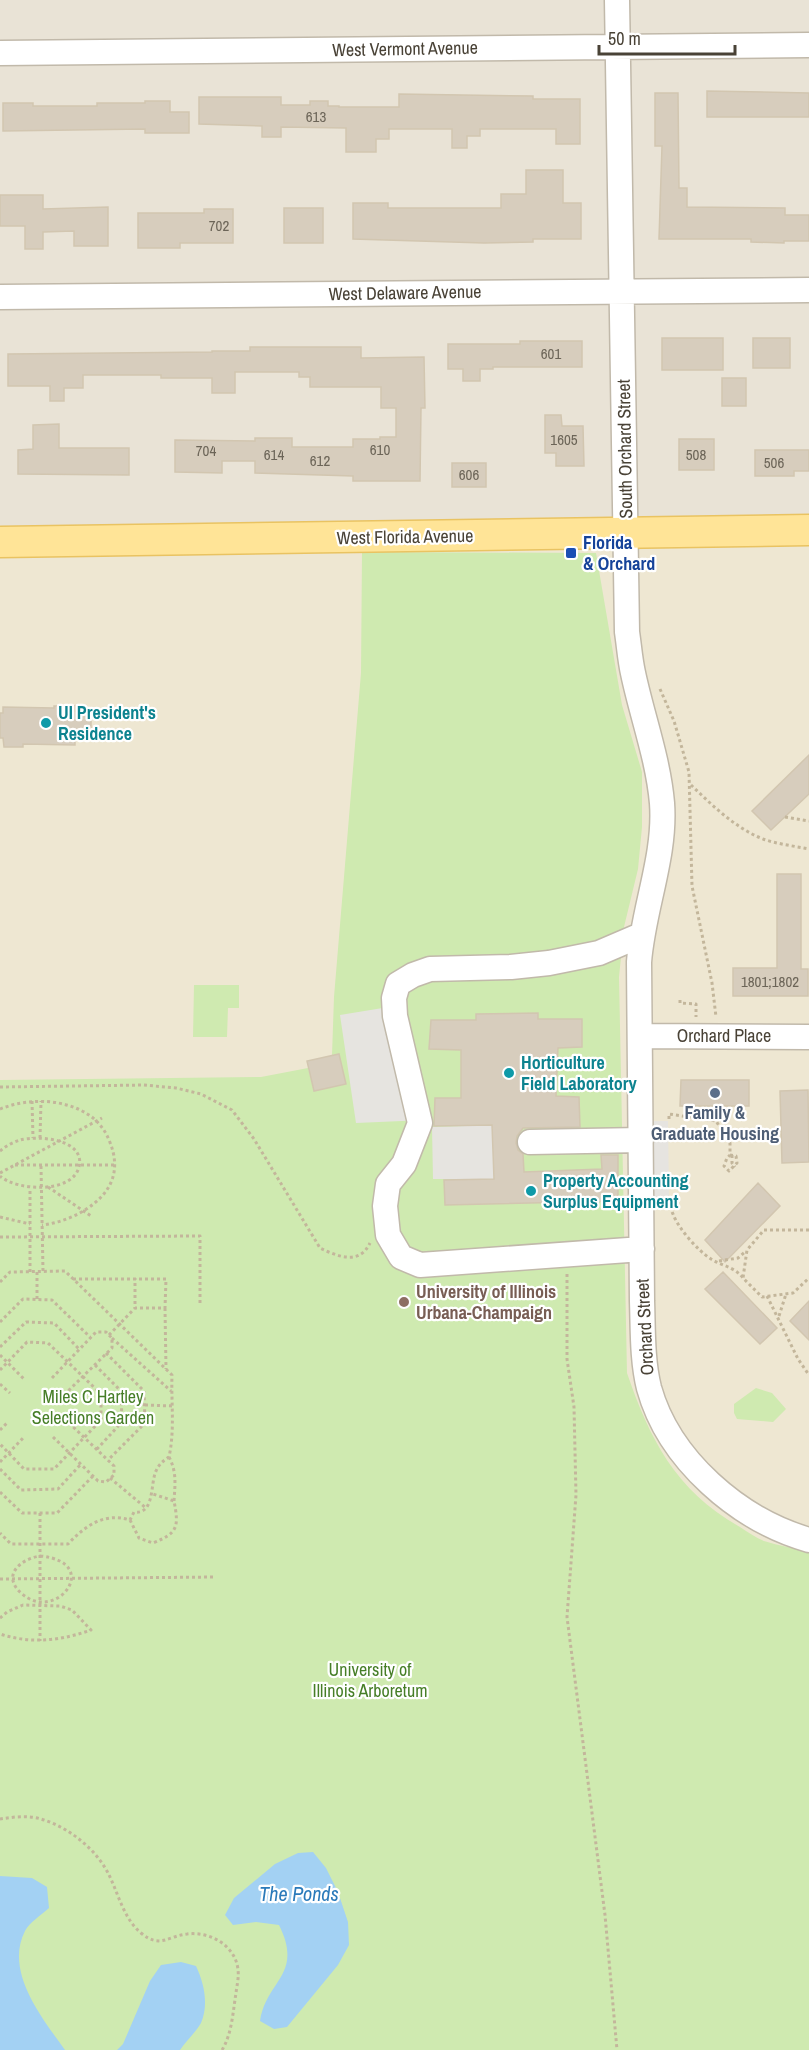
<svg xmlns="http://www.w3.org/2000/svg" width="809" height="2050" viewBox="0 0 809 2050" font-family="'Archivo Narrow',sans-serif">
<style>
.residential{fill:#e9e3d6}
.education{fill:#eee7d2}
.green{fill:#cfeab0}
.parking{fill:#e6e4e0}
.water{fill:#a3d1f3}
.building{fill:#d7cdbd;stroke:#d2c6b0;stroke-width:1.5}
.lines{fill:none;stroke-linecap:round;stroke-linejoin:round}
.minor-casing{stroke:#c1b9aa;stroke-width:27}
.major-casing{stroke:#e9c362;stroke-width:33}
.path{stroke:#c3b69b;stroke-width:3;stroke-dasharray:3 3;stroke-linecap:butt}
.minor{stroke:#fff;stroke-width:24}
.major{stroke:#ffe497;stroke-width:30}
.transit-dot{fill:#1a4fb4;stroke:#fff;stroke-width:2}
.culture-dot{fill:#0f9aa8;stroke:#fff;stroke-width:2}
.service-dot{fill:#5c6f8a;stroke:#fff;stroke-width:2}
.education-dot{fill:#8d6e63;stroke:#fff;stroke-width:2}
.labels{text-anchor:middle;stroke-width:4.5;stroke-linejoin:round;paint-order:stroke}
.number-label{font-size:15px;fill:#6c6558}
.street-label{font-size:18px;fill:#494236;stroke:#fff}
.transit-label{font-size:18px;font-weight:bold;fill:#164399;stroke:#fff;text-anchor:start}
.culture-label{font-size:18px;font-weight:bold;fill:#0d838f;stroke:#fff;text-anchor:start}
.service-label{font-size:18px;font-weight:bold;fill:#4e5e75;stroke:#fff}
.education-label{font-size:18px;font-weight:bold;fill:#785e54;stroke:#fff;text-anchor:start}
.park-label{font-size:18px;fill:#467e27;stroke:#fff}
.water-label{font-size:20px;font-style:italic;fill:#2a7aba;stroke:#fff}
</style>
<rect width="100%" height="100%" fill="#f5f1e8"/>
<!-- residential -->
<path class="residential" d="M0,0H809V519L0,530Z"/>
<!-- education -->
<path class="education" d="M809,545V2050H0V555L362,552Z"/>
<!-- green -->
<path class="green" d="M362,552L596,553L622,705L642,772V827L638,869L624,927L619,977L627,1373C650,1440 676,1491 740,1527C748,1532 756,1538 764,1541C779,1546 794,1548 809,1551V2050H0V1080L261,1077L308,1068L314,1091L345,1084L339,1054L332,1055L334,997L361,673Z
M194,985H239V1008H228L227,1037H193Z
M756,1388L772,1393L786,1409L773,1422L737,1419L734,1413V1404Z"/>
<!-- parking -->
<path class="parking" d="M401,1005L425,1120L356,1123L340,1015Z
M653,1121H668L669,1197H654Z
M500,1125L493,1149L494,1179H433L432,1127Z"/>
<!-- water -->
<path class="water" d="M313,1852L326,1868L338,1892L348,1922L349,1945L338,1965L287,2027L274,2029L260,2021C266,1980 304,1975 279,1925L256,1922L233,1925L225,1915L234,1898L275,1864L298,1853Z
M0,1876L32,1878L47,1887L49,1908C41,1915 29,1923 25,1931C4,1972 43,2019 65,2050H0Z
M181,1962L196,1966C204,1983 209,2004 201,2023C196,2032 186,2041 180,2050H117L123,2044L150,1981L161,1965Z"/>
<!-- building -->
<path class="building" d="M707,91L809,93V117H707Z
M655,93H678L679,188H687V207L785,208V215H809V241H784V243L751,242V239H659L662,146H655Z
M399,94L533,96V99H580V144H556V129H480V136H467V148H452V129H389V139H376V152H346V128L281,127V137H262V126L199,124V97H281V105H310V101H328V106H339V107H399Z
M145,101H170V112H189V133H145V129L3,131V103H33V106H97V103H145Z
M526,170H563V203H581V239H533V242L484,243L353,239V203H388V208H501V194H526Z
M0,195H43V209L108,207V246H74V231L43,232V249H25V226H0Z
M284,208H323V243H284Z
M204,209H233V243H180V248H138V213H204Z
M662,338H723V370H662Z
M753,338H790V368H753Z
M520,341H582V367H493V369H480V381H463V369H448V344H520Z
M250,347H361V358L424,357L425,408H421L420,481H353V476L255,473V461H222V473L175,472V440L255,441V438H292V447H353V439H380V437H396V408H381V387H310V377H299V372H235V393H212V378H161V375H83V388H64V401H50V386H8V354L212,352V351H250Z
M722,378H746V406H722Z
M545,415H561L562,426H583L584,466H556V453H545Z
M59,424V448H129V475L18,474V450L33,449V425Z
M679,439H714V470H679Z
M755,450H809V471H794V476H755Z
M452,463H486V487H452Z
M54,706H75V711H84L91,717V729L84,736H75V745L23,744V747H4L3,738H0V713H3V707L54,708Z
M809,755V794L771,830L752,811Z
M777,874H801V969H808V996H733V968H777Z
M538,1013V1019H582V1047L558,1048L556,1096L579,1097L580,1127L523,1128L517,1136L516,1143L518,1150L523,1154L524,1172L602,1169L601,1155H618V1201L445,1205L444,1180L494,1179L492,1125L434,1126L435,1098H461V1050L429,1049L431,1020H476V1014Z
M339,1054L346,1084L314,1091L307,1061Z
M681,1080H749V1106H680Z
M808,1090L809,1162L782,1163L780,1091Z
M758,1183L780,1206L725,1262L705,1240Z
M723,1272L777,1328L760,1344L705,1289Z
M809,1301V1340L790,1321Z"/>
<g class="lines">
<!-- minor casing -->
<g class="minor-casing">
<path id="minor" d="M617,0L627,632C629,645 630,660 633,673C642,716 658,758 662,803C666,856 643,909 639,962L642,1301C643,1329 642,1360 649,1388C669,1460 739,1520 809,1540
M0,53L809,45
M0,297L809,290
M641,935L599,953L549,963L511,967L430,969L413,975L398,984L394,998L395,1016L420,1123L404,1164L388,1184L385,1206L388,1235L401,1257L420,1265L642,1249
M640,1036L809,1037
M530,1142L641,1140"/>
</g>
<!-- major casing -->
<g class="major-casing">
<path id="major" d="M0,542L809,530"/>
</g>
<!-- path -->
<path class="path" d="M660,689L674,721L689,772L692,886L712,983L716,1017
M691,785C712,805 735,828 763,839C777,844 794,846 809,849
M785,817L809,821
M680,1000V1003L696,1004V1017
M0,1087L144,1085L176,1088L201,1094L232,1110L254,1139L320,1248C337,1256 359,1266 370,1243
M32,1101L33,1138
M0,1109C28,1098 63,1098 89,1115C98,1121 105,1130 109,1140C122,1170 112,1193 85,1210C72,1218 58,1223 42,1225
M669,1119V1114L716,1121L730,1143V1155L727,1158L724,1166L729,1171L737,1163L736,1156L730,1155
M40,1138L41,1101
M0,1151C6,1146 13,1142 20,1140C38,1135 86,1139 79,1167C72,1194 17,1191 0,1176
M732,1155V1163L735,1167
M15,1165H115
M41,1166L43,1271
M0,1173L102,1118
M48,1187L91,1216
M671,1200C671,1204 671,1210 673,1214C678,1228 698,1251 711,1259C722,1266 735,1267 743,1278
M0,1217L30,1224
M809,1230H764L747,1250L743,1278L762,1297L793,1293L809,1278
M0,1237L200,1236V1304
M719,1261L738,1258L746,1251
M30,1272V1188
M37,1272V1299
M567,1274V1359L574,1407L576,1495L567,1617L605,1915L617,2050
M73,1279H166L165,1308H135V1278
M0,1282L10,1272L65,1271L172,1375C171,1403 175,1429 169,1457C163,1461 159,1464 156,1471C150,1484 155,1515 134,1512L130,1520C104,1512 85,1526 68,1544H11L0,1533
M767,1296L798,1359L809,1375
M165,1308L166,1369
M779,1316L786,1294
M0,1322L23,1299L52,1300L90,1337
M109,1335L135,1308
M112,1338L171,1391
M0,1347L26,1322L54,1323L79,1349
M106,1353L144,1391L145,1423L108,1460
M0,1355L24,1379
M95,1365L121,1391L122,1422L97,1449
M0,1370L27,1342L48,1343L101,1394V1420L54,1469H24L0,1444
M52,1378L96,1332H106L112,1338V1348L67,1392
M0,1384L10,1393
M145,1405L173,1406
M0,1430L8,1422
M53,1437L98,1481L106,1482L114,1475V1466L67,1421
M169,1457C177,1472 175,1485 174,1501
M0,1462L24,1437
M0,1469L21,1490L58,1489L81,1464
M110,1478L146,1508
M0,1492L22,1513H57L93,1476
M40,1513V1641
M130,1520L139,1538L153,1543C178,1533 179,1527 174,1501L153,1494
M40,1556C104,1562 56,1625 21,1593C1,1575 21,1559 40,1556Z
M0,1579L215,1577
M0,1618L7,1612L23,1605L60,1606L72,1610L91,1630C60,1641 31,1644 0,1634
M0,1819C13,1817 28,1815 41,1819C68,1827 95,1848 108,1873C118,1892 123,1918 141,1933C160,1949 168,1936 187,1934C210,1931 236,1946 238,1970C239,1977 237,1985 236,1993C233,2011 232,2034 222,2050"/>
<!-- minor -->
<use href="#minor" class="minor"/>
<!-- major -->
<use href="#major" class="major"/>
</g>
<!-- markers -->
<rect class="transit-dot" x="565" y="547" width="12" height="12" rx="3"/>
<g class="culture-dot">
<circle cx="46" cy="723" r="6"/>
<circle cx="509" cy="1073" r="6"/>
<circle cx="531" cy="1191" r="6"/>
</g>
<circle class="service-dot" cx="715" cy="1093" r="6"/>
<circle class="education-dot" cx="404" cy="1302" r="6"/>
<g class="labels">
<!-- number labels -->
<g class="number-label">
<text x="316" y="122">613</text>
<text x="219" y="231">702</text>
<text x="551" y="359">601</text>
<text x="564" y="445">1605</text>
<text x="380" y="455">610</text>
<text x="206" y="456">704</text>
<text x="274" y="460">614</text>
<text x="696" y="460">508</text>
<text x="320" y="466">612</text>
<text x="774" y="468">506</text>
<text x="469" y="480">606</text>
<text x="770" y="987">1801;1802</text>
</g>
<!-- street labels -->
<g class="street-label">
<text transform="translate(405 49) rotate(-1)" y="6">West Vermont Avenue</text>
<text transform="translate(405 293) rotate(-1)" y="6">West Delaware Avenue</text>
<text transform="translate(625 449) rotate(-91)" y="6">South Orchard Street</text>
<text transform="translate(405 537) rotate(-1)" y="6">West Florida Avenue</text>
<text x="724" y="1042">Orchard Place</text>
<text transform="translate(645 1327) rotate(-93)" y="6">Orchard Street</text>
</g>
<!-- transit labels -->
<g class="transit-label">
<text x="583" y="549">Florida<tspan x="583" dy="21">&amp; Orchard</tspan></text>
</g>
<!-- culture labels -->
<g class="culture-label">
<text x="58" y="719">UI President's<tspan x="58" dy="21">Residence</tspan></text>
<text x="521" y="1069">Horticulture<tspan x="521" dy="21">Field Laboratory</tspan></text>
<text x="543" y="1187">Property Accounting<tspan x="543" dy="21">Surplus Equipment</tspan></text>
</g>
<!-- service labels -->
<g class="service-label">
<text x="715" y="1119">Family &amp;<tspan x="715" dy="21">Graduate Housing</tspan></text>
</g>
<!-- education labels -->
<g class="education-label">
<text x="416" y="1298">University of Illinois<tspan x="416" dy="21">Urbana-Champaign</tspan></text>
</g>
<!-- park labels -->
<g class="park-label">
<text x="93" y="1403">Miles C Hartley<tspan x="93" dy="21">Selections Garden</tspan></text>
<text x="370" y="1676">University of<tspan x="370" dy="21">Illinois Arboretum</tspan></text>
</g>
<!-- water labels -->
<g class="water-label">
<text x="299" y="1901">The Ponds</text>
</g>
</g>
<!-- scale -->
<path d="M599 45v9h136v-9" fill="none" stroke="#494236" stroke-width="3"/>
<text x="608" y="45" font-size="18" fill="#494236" stroke="#ffffff" stroke-width="4.5" paint-order="stroke">50 m</text>
</svg>
